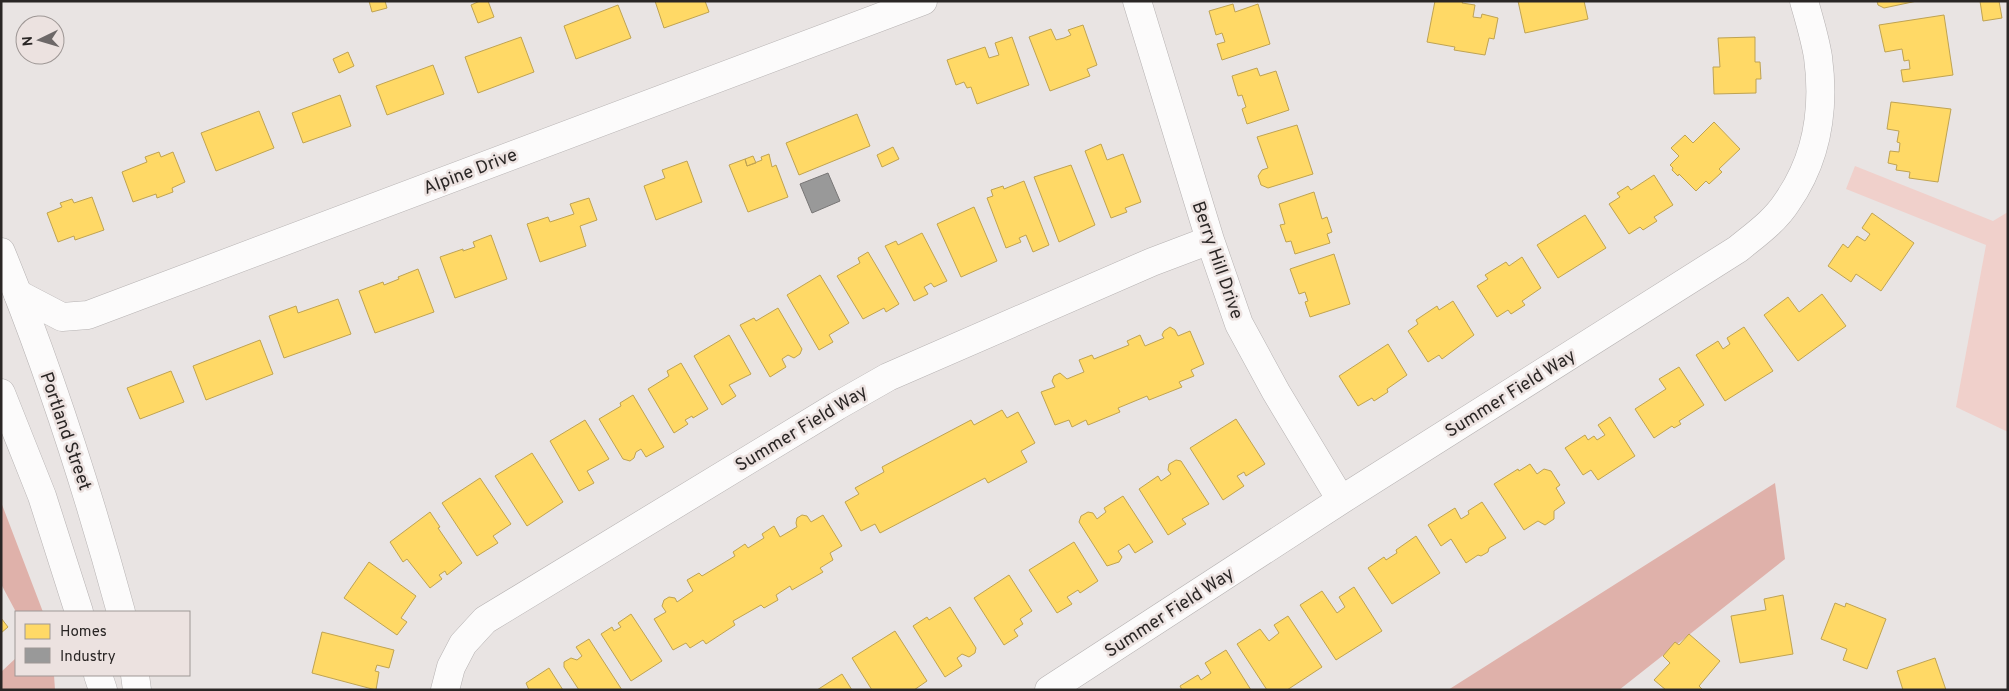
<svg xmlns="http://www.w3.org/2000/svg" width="2009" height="691" viewBox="0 0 2009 691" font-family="Overpass,sans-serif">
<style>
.green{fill:#f0d0cb}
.forest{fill:#dfb1aa}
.homes{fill:#ffd966;stroke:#bfa352}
.industry{fill:#999;stroke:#787676}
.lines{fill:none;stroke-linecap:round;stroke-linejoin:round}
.minor-casing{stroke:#b6b2b2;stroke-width:29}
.major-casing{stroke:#b6b2b2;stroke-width:29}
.minor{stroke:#fcfbfb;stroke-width:28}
.major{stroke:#fcfbfb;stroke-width:28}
.labels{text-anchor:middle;stroke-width:5;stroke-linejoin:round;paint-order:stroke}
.street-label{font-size:18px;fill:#2a2625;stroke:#ece2e0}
</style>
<rect width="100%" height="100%" fill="#e9e4e3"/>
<!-- green -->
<path class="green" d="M1855,166L1993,221L2008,212V432L1956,407L1986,245L1846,189Z"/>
<!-- forest -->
<path class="forest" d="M1775,483L1785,559L1619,690H1448Z
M1,502L43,612H16L1,584Z
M16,658V675H54L55,690H1V672Z"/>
<!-- homes -->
<path class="homes" d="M369,1H385L387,8L372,12Z
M480,1H488L494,17L478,23L471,5Z
M655,1H705L709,12L664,28Z
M1435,1H1463L1462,3L1475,5L1473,17L1481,18L1482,14L1498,18L1494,39L1489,38L1485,55L1454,50L1455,47L1427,42Z
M1518,1H1584L1588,19L1525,33Z
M1877,1H1917L1884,8L1878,5Z
M1980,1H1999L2002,18L1983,21Z
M1233,4L1235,12L1258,4L1270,44L1222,60L1217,44L1225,42L1222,33L1216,35L1209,11Z
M618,5L631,38L576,59L564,26Z
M1944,15L1953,75L1903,82L1901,70L1910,69L1909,60L1904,61L1902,49L1885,52L1879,25Z
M1083,25L1097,65L1087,69L1090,76L1050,91L1029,37L1051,29L1056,40L1064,38L1071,35L1068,30Z
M521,37L534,72L478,93L465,57Z
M1012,37L1029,85L977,104L971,87L967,88L964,82L956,85L947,60L985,47L989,58L999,55L995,43Z
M1755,37V62H1760L1761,79H1756V93L1714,94L1713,67H1720L1718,38Z
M348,52L354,66L339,73L333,59Z
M433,65L444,94L387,115L376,86Z
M1257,68L1260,76L1276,71L1289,110L1247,124L1242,109L1246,107L1242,95L1238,96L1232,76Z
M340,95L351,126L303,143L292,113Z
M1891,102L1951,109L1938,182L1909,178L1910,172L1896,170L1897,165L1888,163L1890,151L1899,152L1900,143L1897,142L1899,131L1887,129Z
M259,111L274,148L216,171L201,133Z
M857,114L870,146L799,175L786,143Z
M1714,122L1740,149L1719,169L1722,172L1709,184L1706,181L1696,191L1679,174L1678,176L1672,170L1673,168L1670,165L1679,156L1671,148L1685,135L1693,143Z
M1297,125L1313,174L1268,188L1261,185L1258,176L1262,170L1268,168L1257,137Z
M1101,144L1107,160L1123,154L1141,202L1125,208L1127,212L1111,218L1085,151Z
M893,147L899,159L882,167L877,155Z
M159,152L161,157L173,152L185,182L172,188L173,192L157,198L156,194L133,202L122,172L147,162L145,157Z
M769,154L772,167L776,165L788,197L748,212L729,165L745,159L747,166L762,160L761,157Z
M753,156L756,163L747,166L745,159Z
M687,161L702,202L656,220L644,186L665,178L662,170Z
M1071,165L1095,225L1059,242L1034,177Z
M1654,175L1673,205L1654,217L1657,221L1643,230L1640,227L1629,234L1609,204L1620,197L1617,193L1628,186L1631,190Z
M1024,181L1049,245L1033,252L1026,235L1019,238L1021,242L1006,248L987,198L993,196L991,190L1003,186L1004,189Z
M1314,192L1322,219L1327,217L1332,232L1327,234L1330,243L1295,254L1291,241L1286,242L1280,225L1285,224L1279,204Z
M92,197L104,230L75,240L74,236L58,242L47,213L62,207L60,203L72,199L74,203Z
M589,198L597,220L580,226L586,246L540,262L527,224L548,217L550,222L574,214L570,204Z
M974,207L997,261L961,277L937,224Z
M1872,213L1914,243L1881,291L1856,274L1851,282L1828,266L1843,244L1848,248L1857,236L1865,241L1870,234L1862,228Z
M1585,215L1606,248L1558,278L1537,245Z
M922,233L947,281L934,287L931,283L924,287L928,294L914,301L885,246L896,241L898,245Z
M491,235L507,279L455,298L440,257L463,249V251L475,247L473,242Z
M868,252L899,304L886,312L884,308L863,319L837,276L860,263L858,258Z
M1334,254L1350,304L1310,317L1305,302L1308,301L1305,292L1299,294L1290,269Z
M1522,257L1541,288L1522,301L1525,305L1511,314L1508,310L1497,317L1477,286L1488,279L1485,275L1506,262L1509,266Z
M418,269L434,312L375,333L359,291L383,282L384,285L399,279L398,277Z
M820,275L849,323L829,335L833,342L819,350L787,295Z
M1822,294L1846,326L1798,361L1764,315L1788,297L1799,312Z
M338,299L351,334L284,358L269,316L296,306L298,313Z
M1453,301L1474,335L1442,359L1439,355L1428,362L1408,331L1418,324L1416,320L1437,306L1439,310Z
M778,308L802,349L800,354L794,358L788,355L782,359L786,367L770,377L740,325L754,318L756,321Z
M1170,327L1175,330L1178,336L1190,331L1204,364L1191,370L1194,376L1179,382L1182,387L1149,400L1147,396L1118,408L1120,412L1088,425L1086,420L1072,427L1069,420L1055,425L1041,392L1055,387L1052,381L1054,376L1060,373L1067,379L1084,372L1079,360L1092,355L1094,359L1129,345L1127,341L1140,335L1145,346L1164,338L1162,335L1164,331Z
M1744,327L1773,371L1725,401L1696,355L1718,341L1723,349L1730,344L1727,338Z
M729,335L751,374L729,385L736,396L722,405L694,356Z
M260,340L273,374L206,400L193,366Z
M1388,344L1407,375L1387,389L1388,392L1374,401L1372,398L1358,406L1339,376Z
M681,363L708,409L693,418L692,416L685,420L688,424L674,433L648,389L669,376L667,371Z
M1679,367L1704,405L1679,421L1681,424L1674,428L1672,426L1654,438L1635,409L1666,389L1659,379Z
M171,371L184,402L140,419L127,388Z
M633,395L664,447L646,457L641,449L636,452L634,458L630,461L623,459L599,419L621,406L620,403Z
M1002,410L1007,418L1018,412L1035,443L1021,451L1027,462L988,483L985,478L880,533L875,524L861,531L845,502L859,494L855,488L884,472L882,467L971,420L974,425Z
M1610,417L1635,456L1598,480L1591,470L1583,475L1565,448L1585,435L1588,440L1594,436L1597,440L1605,435L1598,425Z
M1236,419L1265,464L1246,476L1244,472L1237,476L1244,486L1223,500L1190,448Z
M585,420L609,459L587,471L594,483L579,491L550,441Z
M532,453L563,502L527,526L495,476Z
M1176,460L1181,461L1209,504L1182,519L1186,524L1168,535L1139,489L1158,476L1161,481L1171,474L1168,470L1169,464Z
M1530,464L1537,474L1544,469L1551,471L1560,485L1556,488L1565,503L1554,511V519L1545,525L1538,521L1524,530L1494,484L1518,469L1519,471Z
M480,478L511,524L493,536L498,543L477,556L442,503Z
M1123,496L1153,542L1135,553L1129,544L1118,551L1122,557L1119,562L1107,566L1079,522L1081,516L1088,512L1093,513L1097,519L1106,512L1104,508Z
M1482,502L1506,538L1489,548L1488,552L1481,556L1478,555L1466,563L1451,539L1441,546L1428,525L1455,508L1461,519L1469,514L1468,511Z
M430,512L440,527L438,528L462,563L447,575L445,571L439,575L442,579L430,588L407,559L403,562L390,542Z
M802,515L807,516L811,522L823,515L842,546L830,553L833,560L820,568L823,572L792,590L790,586L776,595L778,600L764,608L761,605L733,621L735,625L706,644L703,640L690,648L686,643L673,650L654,619L666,612L662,606L664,600L669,597L675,598L677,602L693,591L687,580L699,573L702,576L735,556L733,552L745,544L748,548L764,538L762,534L774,526L780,537L797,527L796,523L797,518Z
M1416,536L1440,573L1392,604L1368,568L1384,557L1386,560L1397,553L1396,550Z
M1074,542L1098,581L1080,593L1078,590L1067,597L1072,604L1057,613L1029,570Z
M369,562L416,596L401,618L407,622L397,635L344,598Z
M1009,575L1032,611L1020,619L1023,624L1014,630L1018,636L1004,645L974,598Z
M1354,587L1382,631L1336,660L1300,605L1322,591L1337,613L1345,607L1339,597Z
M1783,595L1793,654L1740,663L1731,616L1766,610L1764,599Z
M1835,603L1845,607L1846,603L1886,619L1867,669L1843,660L1847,649L1821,639Z
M950,607L976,648L975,653L969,657L962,654L957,658L962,666L945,677L913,626L927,617L929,620Z
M631,614L662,661L631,681L601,634L612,627L614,631L621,627L618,623Z
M1288,616L1322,667L1287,690H1267L1237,644L1260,629L1269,641L1279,633L1274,625Z
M1,618L8,627L1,633Z
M895,631L927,681L914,690H872L852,658Z
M322,632L394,650L389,668L377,665L375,671L379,672L376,690L312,673Z
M1689,634L1720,661L1699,686L1703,690H1666L1654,680L1670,663L1663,656L1675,642L1679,645Z
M589,639L622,690H579L564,667V662L571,658L577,660L582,656L576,647Z
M1226,650L1251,690H1182L1180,686L1198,675L1201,680L1211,673L1205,663Z
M1935,658L1946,690H1903L1897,671Z
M549,668L563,690H529L526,683Z
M842,674L852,690H817Z"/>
<!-- industry -->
<path class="industry" d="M828,173L840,201L812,213L800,184Z"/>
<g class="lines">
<!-- minor casing -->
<g class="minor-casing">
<path id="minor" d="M1137,1L1210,240L1239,324L1276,392L1341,500
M18,294L62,317L88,315L923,1
M445,690L451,667L463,644L485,620L837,406L888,377L1152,262L1210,240
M1049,690L1341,500L1738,249C1755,235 1775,221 1787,202C1817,159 1825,109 1818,57C1815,38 1809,19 1804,1"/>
</g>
<!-- major casing -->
<g class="major-casing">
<path id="major" d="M1,252C49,369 88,491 121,612
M1,393L42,496L79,612
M98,675L103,690
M135,675L137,690"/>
</g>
<!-- minor -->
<use href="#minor" class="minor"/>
<!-- major -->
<use href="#major" class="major"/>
</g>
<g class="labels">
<!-- street labels -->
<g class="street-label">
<text transform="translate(470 171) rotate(-21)" y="6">Alpine Drive</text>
<text transform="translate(1218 260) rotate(71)" y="6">Berry Hill Drive</text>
<text transform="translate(1510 393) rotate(-32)" y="6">Summer Field Way</text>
<text transform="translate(801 428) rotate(-31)" y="6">Summer Field Way</text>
<text transform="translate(66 431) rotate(71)" y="6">Portland Street</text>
<text transform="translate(1169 612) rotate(-33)" y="6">Summer Field Way</text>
</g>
</g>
<!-- border -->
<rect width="2009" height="691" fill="none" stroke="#2a2625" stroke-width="5"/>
<!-- legend -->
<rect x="15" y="611" width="175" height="65" fill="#ece2e0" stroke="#9e9795"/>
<rect x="25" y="624" width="25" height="15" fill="#ffd966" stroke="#9e9795"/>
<text x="60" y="636" font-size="15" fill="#2a2625">Homes</text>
<rect x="25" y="648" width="25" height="15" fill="#999999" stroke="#9e9795"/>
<text x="60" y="661" font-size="15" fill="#2a2625">Industry</text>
<!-- north arrow -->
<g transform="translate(40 40) rotate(265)"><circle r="24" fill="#ece2e0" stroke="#9e9795"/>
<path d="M0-4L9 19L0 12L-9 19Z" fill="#6d6868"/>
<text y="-8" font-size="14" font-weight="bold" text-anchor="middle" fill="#2a2625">N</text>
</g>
</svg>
